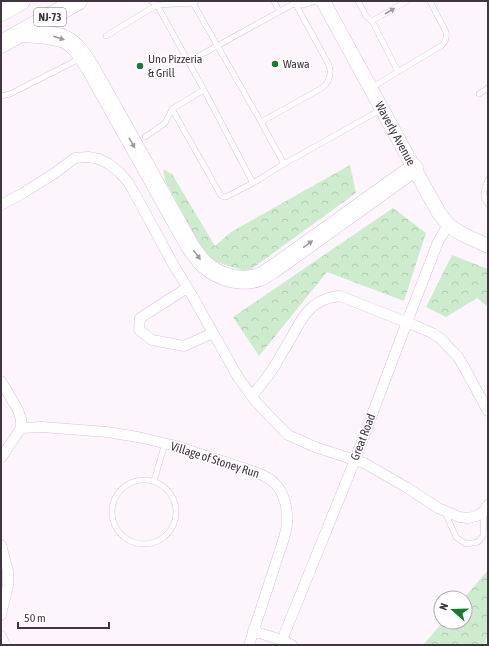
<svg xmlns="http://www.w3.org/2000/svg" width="489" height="646" viewBox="0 0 489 646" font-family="'Asap Condensed',sans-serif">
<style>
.forest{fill:url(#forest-crowns)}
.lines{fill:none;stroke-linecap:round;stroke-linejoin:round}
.lane-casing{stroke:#dcc0dd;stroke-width:6}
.street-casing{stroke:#dcc0dd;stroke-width:11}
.secondary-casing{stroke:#dcc0dd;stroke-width:15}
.highway-casing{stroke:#dcc0dd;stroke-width:19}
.lane{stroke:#fff;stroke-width:5}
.street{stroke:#fff;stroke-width:10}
.secondary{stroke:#fff;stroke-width:14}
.highway{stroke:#fff;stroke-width:18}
.oneway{fill:#a09aa0}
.poi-dot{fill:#187b2d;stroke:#fff;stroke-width:1.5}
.labels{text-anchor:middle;stroke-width:3;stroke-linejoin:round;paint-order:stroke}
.shield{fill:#fff;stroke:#797279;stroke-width:1}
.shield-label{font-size:11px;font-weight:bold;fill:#403540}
.poi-label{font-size:12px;fill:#403540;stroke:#fff;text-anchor:start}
.street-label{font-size:12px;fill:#403540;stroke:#fff}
</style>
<defs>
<pattern id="forest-crowns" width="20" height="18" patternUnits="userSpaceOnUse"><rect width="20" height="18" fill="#cceccd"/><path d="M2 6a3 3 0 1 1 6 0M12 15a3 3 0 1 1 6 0" fill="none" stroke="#b0cbb1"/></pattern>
</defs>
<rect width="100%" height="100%" fill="#fcf6fc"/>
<!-- forest -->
<path class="forest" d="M350,165L356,193L247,272L214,261L200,246L165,180L163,169L172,174L215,246L231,232Z
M393,208L426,233L404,301L327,272L259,356L233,317Z
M452,255L488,269V307L477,298L446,317L426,307Z
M488,570V634L484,645H423L443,622H465V598H464Z"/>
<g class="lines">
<!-- lane casing -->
<g class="lane-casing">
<path id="lane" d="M151,1L157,5L204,90L253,183
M196,1L193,3L261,122L322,88C329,82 332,74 329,65L295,3V1
M274,1L279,11
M358,1L366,16L372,21L398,72
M372,21L407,1
M106,36L157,5L193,3
M188,62L295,3L302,5L313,2H323
M371,88L441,46C445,43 447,38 446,32L430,1
M479,94L488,88
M1,96L10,94L81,58
M172,109L204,90
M261,122L284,164
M145,137L165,123L172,109L220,194L222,196L226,197L253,183L284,164L382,109
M488,180C484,190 481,195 488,204
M112 512a32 32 0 1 1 64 0a32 32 0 1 1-64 0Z
M154,481L165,443
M445,512L456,537L466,544L478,542L483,536L484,512"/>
</g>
<!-- street casing -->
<g class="street-casing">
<path id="street" d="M1,205L23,193L55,173L75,158L88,157L99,159L109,164L119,172L128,182L135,194L173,264L190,292L238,377L256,402L288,435L315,447L355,460L364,463L406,487L438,508L459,517L468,518L477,516L484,511L488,505
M187,288L140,318L139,330L152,340L184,346L213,333
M1,381L18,410L21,419V428L1,458
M252,396C260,386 269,375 276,364C280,356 285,348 290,340C302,317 312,298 340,296L416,326L432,333L441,339L458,357L464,367L488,411
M21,428L42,427L107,432L138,437L176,446L255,472C259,474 263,475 266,477C283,485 288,506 287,523C287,528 285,533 284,538L249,645
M1,545L8,571V585L1,615
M253,631L282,640L292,645
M1,636L5,645
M282,640L355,460L407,322L438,242L448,225"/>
</g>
<!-- secondary casing -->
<g class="secondary-casing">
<g id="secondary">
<path id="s1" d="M323,1L414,168L439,213L448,225L462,234L488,246"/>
</g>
</g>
<!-- highway casing -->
<g class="highway-casing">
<path id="highway" d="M1,12L21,1
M21,33C34,34 52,34 64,39C76,44 84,58 91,69L190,246C194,251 198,258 203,263C218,277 240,284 260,277C266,274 271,270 276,267L414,168
M1,44L78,1"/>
</g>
<!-- lane -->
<use href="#lane" class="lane"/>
<!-- street -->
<use href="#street" class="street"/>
<!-- secondary -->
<use href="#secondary" class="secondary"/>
<!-- highway -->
<use href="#highway" class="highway"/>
</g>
<!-- one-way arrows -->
<defs><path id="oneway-solid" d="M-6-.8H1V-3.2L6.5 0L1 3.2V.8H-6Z"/></defs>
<g class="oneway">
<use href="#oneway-solid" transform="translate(390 11) rotate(-30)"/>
<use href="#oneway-solid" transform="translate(59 38) rotate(17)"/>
<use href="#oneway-solid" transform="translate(132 143) rotate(61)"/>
<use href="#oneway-solid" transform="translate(308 244) rotate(-36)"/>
<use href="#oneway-solid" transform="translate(197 255) rotate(54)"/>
</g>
<!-- markers -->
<g class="poi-dot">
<circle cx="275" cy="64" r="4"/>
<circle cx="140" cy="66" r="4"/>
</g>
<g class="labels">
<!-- shield labels -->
<rect class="shield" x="34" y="8" width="32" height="18" rx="3"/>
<g class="shield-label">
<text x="50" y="21">NJ-73</text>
</g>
<!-- poi labels -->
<g class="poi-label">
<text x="148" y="63">Uno Pizzeria<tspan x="148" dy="14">&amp; Grill</tspan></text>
<text x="283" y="68">Wawa</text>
</g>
<!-- street labels -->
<g class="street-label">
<text dy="4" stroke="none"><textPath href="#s1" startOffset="151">Waverly Avenue</textPath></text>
<text transform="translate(363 437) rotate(-69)" y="4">Great Road</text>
<text transform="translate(215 460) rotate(18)" y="4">Village of Stoney Run</text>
</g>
</g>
<!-- border -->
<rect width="489" height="646" fill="none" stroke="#403540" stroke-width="4"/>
<!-- north arrow -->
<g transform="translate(453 610) rotate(290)"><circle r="19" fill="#ffffff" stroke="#b3aeb3"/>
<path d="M0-3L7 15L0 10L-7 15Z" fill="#187b2d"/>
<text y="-6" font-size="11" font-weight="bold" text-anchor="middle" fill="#403540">N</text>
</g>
<!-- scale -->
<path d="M18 622v6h91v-6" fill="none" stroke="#403540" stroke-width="2"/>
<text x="24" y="622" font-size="12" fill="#403540" stroke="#ffffff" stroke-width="3" paint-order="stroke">50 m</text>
</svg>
